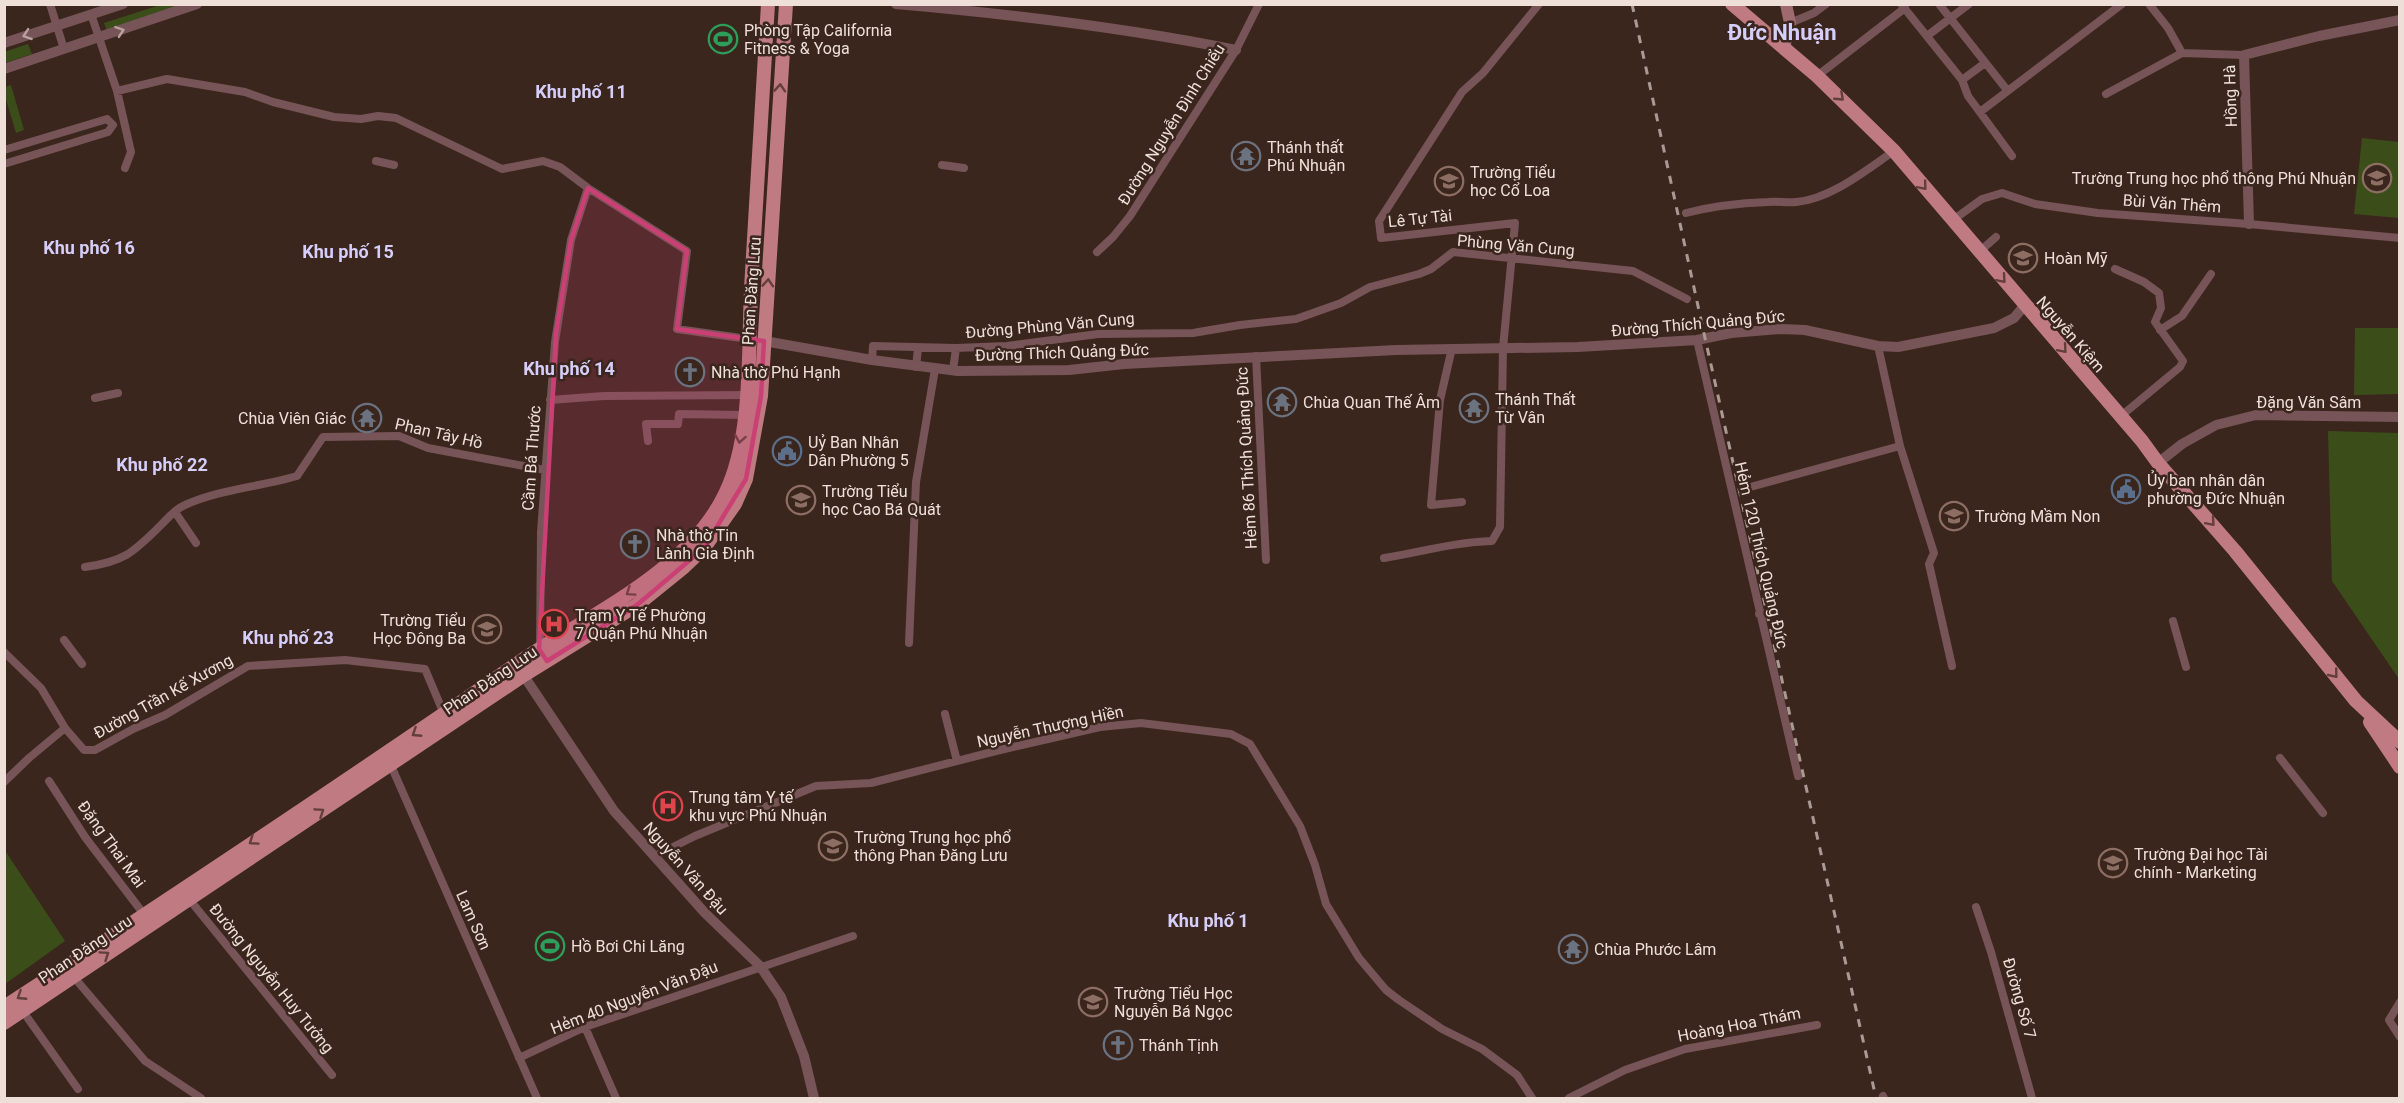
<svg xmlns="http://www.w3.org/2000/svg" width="2404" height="1103" viewBox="0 0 2404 1103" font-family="Roboto,sans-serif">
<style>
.green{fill:#3b4e19}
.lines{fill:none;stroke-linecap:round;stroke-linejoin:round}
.minor{stroke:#765457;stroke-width:8}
.tertiary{stroke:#765457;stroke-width:10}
.secondary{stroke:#9f6a6f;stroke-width:12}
.primary{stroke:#bf7a82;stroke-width:14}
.rail{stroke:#aa9a92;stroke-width:3;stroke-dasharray:8 8;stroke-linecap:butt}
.oneway{stroke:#b8a19e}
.oneway2{stroke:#633f3b}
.marked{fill:#cb4074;fill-opacity:0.2;stroke:#cb4074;stroke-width:4.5;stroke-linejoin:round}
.labels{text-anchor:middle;stroke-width:5;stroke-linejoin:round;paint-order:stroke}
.poi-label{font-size:16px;fill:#eee0d9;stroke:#3b261d;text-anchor:start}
.street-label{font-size:16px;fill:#eee0d9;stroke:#3b261d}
.neighbourhood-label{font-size:18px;font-weight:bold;fill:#d5cefa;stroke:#3b261d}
.district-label{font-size:22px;font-weight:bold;fill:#d5cefa;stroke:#3b261d}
</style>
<rect width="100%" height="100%" fill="#3b261d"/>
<!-- green -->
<path class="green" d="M160,5H187L107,31L104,23Z
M28,44L32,54L5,63L4,52Z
M11,85L24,130L16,133L5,96V87Z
M2362,138L2399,142V218L2354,214Z
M2355,328H2399V394L2354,395Z
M2328,431L2399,433V679L2332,581Z
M4,849L65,941L5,984H4Z"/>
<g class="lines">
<!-- minor -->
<path class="minor" d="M50,4L64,49
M1901,4L1962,80L1968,96L2012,156
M1939,4L2007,90
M2149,4L2168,28L2182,53
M91,14L117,91L167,79L245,92L273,102L334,117L361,119L378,116L396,118L502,169L543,161L560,167L588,188L687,251L677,329L748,339
M1790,23L1814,13L1826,4
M1927,36L1969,4
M1817,76L1905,8
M1962,80L1985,63
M117,91L131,152L125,168
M2106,94L2182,53L2244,55
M1980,112L2122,4
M4,150L107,119L113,125
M376,161L394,165
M4,164L108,132L113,125
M942,165L964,168
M1686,213C1713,206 1741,203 1768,202C1778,201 1787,203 1796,202C1831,199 1866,170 1894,151
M1953,220L1982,199L2002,193L2035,204L2098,213L2249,224L2400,238
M1097,252L1113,237L1130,216L1236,50L1259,4
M1979,252L1996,237
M2115,269L2144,282L2159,293L2161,308L2155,322L2183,361L2180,367L2121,416
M2160,330L2182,316L2211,274
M1697,340L1798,776
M1878,346L1900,446L1934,553L1929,564L1952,666
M1452,348L1440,400L1431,505L1462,502
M1256,356L1266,560
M872,360L873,346L956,348L1007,346L1098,334L1193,333L1240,325L1296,319L1341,303L1370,287L1419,274L1431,269L1453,252L1633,271L1687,299
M916,367L918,348
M953,370L956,348
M95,398L118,393
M550,400L604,396L748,395
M648,441L646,424H678L679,414L744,415
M1743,489L1900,446
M175,512L196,543
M1384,558C1421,552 1455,542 1492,541L1500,527L1503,348L1515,223L1381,238L1379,221L1462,92L1483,73L1539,4
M85,567C123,562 133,553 160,526C167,519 175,509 185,505C220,489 260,487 297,476L323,437L399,436L428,448L545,470
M1759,614L1772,613
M2173,621L2186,667
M64,640L82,664
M909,643L916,482L935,369
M540,651L541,532L555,342L571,240L588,188
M4,652L41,688L65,728
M945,714L957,761
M2280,758L2323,813
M389,761L537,1098
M49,781L85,837L146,917
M4,782L29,758L65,728L84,750H95L133,729L165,715L248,666L345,660L425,669L444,714
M655,856L695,836L816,786L871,783L1000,750L1100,727L1141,723L1231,734L1250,744L1300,826L1315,865L1326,904L1359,958L1386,990L1399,1000L1442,1029L1482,1049L1517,1075L1532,1098
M189,899L332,1075
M1976,907L1991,952L2032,1098
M73,976L145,1061L201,1098
M2400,1002L2389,1020L2400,1037
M22,1010L78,1089
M585,1027L616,1098
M519,1058L585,1027L853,936
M1883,1096L1884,1098
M1569,1098L1625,1070L1685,1049L1817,1025"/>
<!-- tertiary -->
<path class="tertiary" d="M896,4C1010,14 1123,27 1236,50
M4,43L123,4
M4,69L197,4
M2249,224L2244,55L2319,36L2400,20
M764,341L872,360L958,371L1069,370L1124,364L1396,350L1578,347L1697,340L1731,333L1781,329L1805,330L1878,346L1898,347L1994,328L2014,318L2025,305
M2158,463L2182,444L2216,425L2256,415L2400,417
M520,670L614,811L705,913L760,966L781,997L804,1056L814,1098"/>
<!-- secondary -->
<path class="secondary" d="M1784,48L1790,23L1786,4"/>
<!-- primary -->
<path class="primary" d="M1732,4L1817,76L1894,151L2142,441L2158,463L2235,551L2356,701L2400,742
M2370,722L2400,767
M4,1007C177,894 348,780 518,663C587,616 688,572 725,494C753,437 748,352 751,289C756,194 763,99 768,4
M4,1023L524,675L637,605L684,567L704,548L735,504L746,479L761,396L786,4"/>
<!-- rail -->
<path class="rail" d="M1632,4L1705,338L1876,1098"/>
</g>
<!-- one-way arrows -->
<defs><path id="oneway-chevron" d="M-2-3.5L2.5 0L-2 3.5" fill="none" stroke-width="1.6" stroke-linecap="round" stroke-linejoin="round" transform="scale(1.5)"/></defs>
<g class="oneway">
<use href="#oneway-chevron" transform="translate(120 31) rotate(-19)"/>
<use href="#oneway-chevron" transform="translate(27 35) rotate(161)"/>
</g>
<g class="oneway2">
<use href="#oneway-chevron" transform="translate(780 88) rotate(-86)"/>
<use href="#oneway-chevron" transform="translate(1840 97) rotate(43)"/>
<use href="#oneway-chevron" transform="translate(1923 186) rotate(50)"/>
<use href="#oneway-chevron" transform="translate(2002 279) rotate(49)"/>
<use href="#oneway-chevron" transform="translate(768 283) rotate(-86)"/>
<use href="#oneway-chevron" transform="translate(2063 349) rotate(49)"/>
<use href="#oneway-chevron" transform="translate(740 439) rotate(100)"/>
<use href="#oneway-chevron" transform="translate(2211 522) rotate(49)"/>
<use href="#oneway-chevron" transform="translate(630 592) rotate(146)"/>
<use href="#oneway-chevron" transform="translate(2334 674) rotate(51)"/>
<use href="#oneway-chevron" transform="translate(416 733) rotate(147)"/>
<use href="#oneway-chevron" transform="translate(320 812) rotate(-34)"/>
<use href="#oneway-chevron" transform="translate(253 841) rotate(146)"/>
<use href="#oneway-chevron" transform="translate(105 955) rotate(-34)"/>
<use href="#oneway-chevron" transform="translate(21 996) rotate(147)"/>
</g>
<!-- marked area -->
<path class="marked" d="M588,188L687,251L677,329L764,341L761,396L746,479L704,548L637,605L547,661L539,649L556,333L571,240Z"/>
<!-- icons -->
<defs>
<g id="stadium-ring" transform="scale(1.5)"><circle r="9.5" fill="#3b261d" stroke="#2e9e5b" stroke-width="1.5"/><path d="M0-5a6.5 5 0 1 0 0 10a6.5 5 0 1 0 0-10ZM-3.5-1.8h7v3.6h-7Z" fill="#2e9e5b"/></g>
<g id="temple-ring" transform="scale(1.5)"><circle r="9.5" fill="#3b261d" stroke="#6b7280" stroke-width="1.5"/><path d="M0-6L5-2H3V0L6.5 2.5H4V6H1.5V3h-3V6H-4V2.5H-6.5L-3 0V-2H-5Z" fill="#6b7280"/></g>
<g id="school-ring" transform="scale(1.5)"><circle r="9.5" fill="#3b261d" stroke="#8d6e63" stroke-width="1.5"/><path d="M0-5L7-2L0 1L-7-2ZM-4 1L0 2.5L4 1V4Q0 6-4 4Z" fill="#8d6e63"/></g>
<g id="church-ring" transform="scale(1.5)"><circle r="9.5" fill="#3b261d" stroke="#6b7280" stroke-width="1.5"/><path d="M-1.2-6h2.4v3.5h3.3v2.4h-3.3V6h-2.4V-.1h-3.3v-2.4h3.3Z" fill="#6b7280"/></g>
<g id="civic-ring" transform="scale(1.5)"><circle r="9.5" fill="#3b261d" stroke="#5c6f8a" stroke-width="1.5"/><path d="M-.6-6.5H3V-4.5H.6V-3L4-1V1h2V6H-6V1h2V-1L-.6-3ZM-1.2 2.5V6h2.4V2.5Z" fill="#5c6f8a"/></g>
<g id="hospital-ring" transform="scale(1.5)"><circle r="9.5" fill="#3b261d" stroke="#e0444e" stroke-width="1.5"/><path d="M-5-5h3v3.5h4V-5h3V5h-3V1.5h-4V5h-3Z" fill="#e0444e"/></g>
<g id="university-ring" transform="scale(1.5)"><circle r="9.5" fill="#3b261d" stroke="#8d6e63" stroke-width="1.5"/><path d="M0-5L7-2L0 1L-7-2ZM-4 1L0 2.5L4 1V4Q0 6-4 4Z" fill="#8d6e63"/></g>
</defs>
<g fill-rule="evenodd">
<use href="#stadium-ring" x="723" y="39"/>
<use href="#temple-ring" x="1246" y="156"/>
<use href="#school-ring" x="2377" y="178"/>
<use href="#school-ring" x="1449" y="181"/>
<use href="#school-ring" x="2023" y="258"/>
<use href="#church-ring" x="690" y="372"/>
<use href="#temple-ring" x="1282" y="402"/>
<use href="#temple-ring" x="1474" y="408"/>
<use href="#temple-ring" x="367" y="418"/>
<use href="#civic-ring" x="787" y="451"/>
<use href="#civic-ring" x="2126" y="489"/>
<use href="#school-ring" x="801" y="500"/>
<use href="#school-ring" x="1954" y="516"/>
<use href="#church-ring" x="635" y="544"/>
<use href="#hospital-ring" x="554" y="624"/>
<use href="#school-ring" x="487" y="629"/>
<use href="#hospital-ring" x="668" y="806"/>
<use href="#school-ring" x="833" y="846"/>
<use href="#university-ring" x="2113" y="863"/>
<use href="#stadium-ring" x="550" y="946"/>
<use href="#temple-ring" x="1573" y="949"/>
<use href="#school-ring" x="1093" y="1002"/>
<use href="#church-ring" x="1118" y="1045"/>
</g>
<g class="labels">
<!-- poi labels -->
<g class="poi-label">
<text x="744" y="36">Phòng Tập California<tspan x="744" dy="18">Fitness &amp; Yoga</tspan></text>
<text x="1267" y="153">Thánh thất<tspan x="1267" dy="18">Phú Nhuận</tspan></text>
<text x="1470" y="178">Trường Tiểu<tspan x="1470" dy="18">học Cổ Loa</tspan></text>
<text x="2356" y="184" text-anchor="end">Trường Trung học phổ thông Phú Nhuận</text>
<text x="2044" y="264">Hoàn Mỹ</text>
<text x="711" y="378">Nhà thờ Phú Hạnh</text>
<text x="1495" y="405">Thánh Thất<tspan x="1495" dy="18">Từ Vân</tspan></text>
<text x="1303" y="408">Chùa Quan Thế Âm</text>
<text x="346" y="424" text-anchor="end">Chùa Viên Giác</text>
<text x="808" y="448">Uỷ Ban Nhân<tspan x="808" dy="18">Dân Phường 5</tspan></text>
<text x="2147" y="486">Ủy ban nhân dân<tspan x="2147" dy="18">phường Đức Nhuận</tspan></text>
<text x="822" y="497">Trường Tiểu<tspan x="822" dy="18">học Cao Bá Quát</tspan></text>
<text x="1975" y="522">Trường Mầm Non</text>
<text x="656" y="541">Nhà thờ Tin<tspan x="656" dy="18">Lành Gia Định</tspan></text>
<text x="575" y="621">Trạm Y Tế Phường<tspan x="575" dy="18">7 Quận Phú Nhuận</tspan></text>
<text x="466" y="626" text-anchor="end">Trường Tiểu<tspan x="466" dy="18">Học Đông Ba</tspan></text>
<text x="689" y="803">Trung tâm Y tế<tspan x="689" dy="18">khu vực Phú Nhuận</tspan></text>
<text x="854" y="843">Trường Trung học phổ<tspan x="854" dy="18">thông Phan Đăng Lưu</tspan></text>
<text x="2134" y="860">Trường Đại học Tài<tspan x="2134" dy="18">chính - Marketing</tspan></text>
<text x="571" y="952">Hồ Bơi Chi Lăng</text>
<text x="1594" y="955">Chùa Phước Lâm</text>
<text x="1114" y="999">Trường Tiểu Học<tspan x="1114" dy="18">Nguyễn Bá Ngọc</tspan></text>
<text x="1139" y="1051">Thánh Tịnh</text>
</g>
<!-- street labels -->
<g class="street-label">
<text transform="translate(2230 96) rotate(-92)" y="6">Hồng Hà</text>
<text transform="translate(1171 124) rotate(-58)" y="6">Đường Nguyễn Đình Chiểu</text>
<text transform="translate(2172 203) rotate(4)" y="6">Bùi Văn Thêm</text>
<text transform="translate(1420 218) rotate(-6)" y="6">Lê Tự Tài</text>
<text transform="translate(1516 245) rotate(5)" y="6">Phùng Văn Cung</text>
<text transform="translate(751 291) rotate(-86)" y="6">Phan Đăng Lưu</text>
<text transform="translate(1698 323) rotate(-5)" y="6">Đường Thích Quảng Đức</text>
<text transform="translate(1050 325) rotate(-5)" y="6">Đường Phùng Văn Cung</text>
<text transform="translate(2071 334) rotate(49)" y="6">Nguyễn Kiệm</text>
<text transform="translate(1062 352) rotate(-2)" y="6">Đường Thích Quảng Đức</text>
<text x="2309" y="408">Đặng Văn Sâm</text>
<text transform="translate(439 433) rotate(13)" y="6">Phan Tây Hồ</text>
<text transform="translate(531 458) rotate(-86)" y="6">Cầm Bá Thước</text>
<text transform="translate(1246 458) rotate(-93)" y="6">Hẻm 86 Thích Quảng Đức</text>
<text transform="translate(1762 555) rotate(77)" y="6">Hẻm 120 Thích Quảng Đức</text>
<text transform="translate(490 680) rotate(-34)" y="6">Phan Đăng Lưu</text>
<text transform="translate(163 696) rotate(-29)" y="6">Đường Trần Kế Xương</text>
<text transform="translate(1050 726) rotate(-12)" y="6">Nguyễn Thượng Hiền</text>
<text transform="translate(112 844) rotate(54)" y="6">Đặng Thai Mai</text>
<text transform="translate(686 868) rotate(48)" y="6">Nguyễn Văn Đậu</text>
<text transform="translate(474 920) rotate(66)" y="6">Lam Sơn</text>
<text transform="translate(85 949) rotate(-34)" y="6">Phan Đăng Lưu</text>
<text transform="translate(272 978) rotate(51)" y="6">Đường Nguyễn Huy Tưởng</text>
<text transform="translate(634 997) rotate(-21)" y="6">Hẻm 40 Nguyễn Văn Đậu</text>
<text transform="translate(2020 998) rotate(74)" y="6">Đường Số 7</text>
<text transform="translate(1739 1024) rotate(-11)" y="6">Hoàng Hoa Thám</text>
</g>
<!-- neighbourhood labels -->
<g class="neighbourhood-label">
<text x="581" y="98">Khu phố 11</text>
<text x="89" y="254">Khu phố 16</text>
<text x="348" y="258">Khu phố 15</text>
<text x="569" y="375">Khu phố 14</text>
<text x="162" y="471">Khu phố 22</text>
<text x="288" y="644">Khu phố 23</text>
<text x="1208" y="927">Khu phố 1</text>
</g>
<!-- district labels -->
<g class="district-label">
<text x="1782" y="40">Đức Nhuận</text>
</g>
</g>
<!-- border -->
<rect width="2404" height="1103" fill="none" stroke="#eee0d9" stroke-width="12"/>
</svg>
